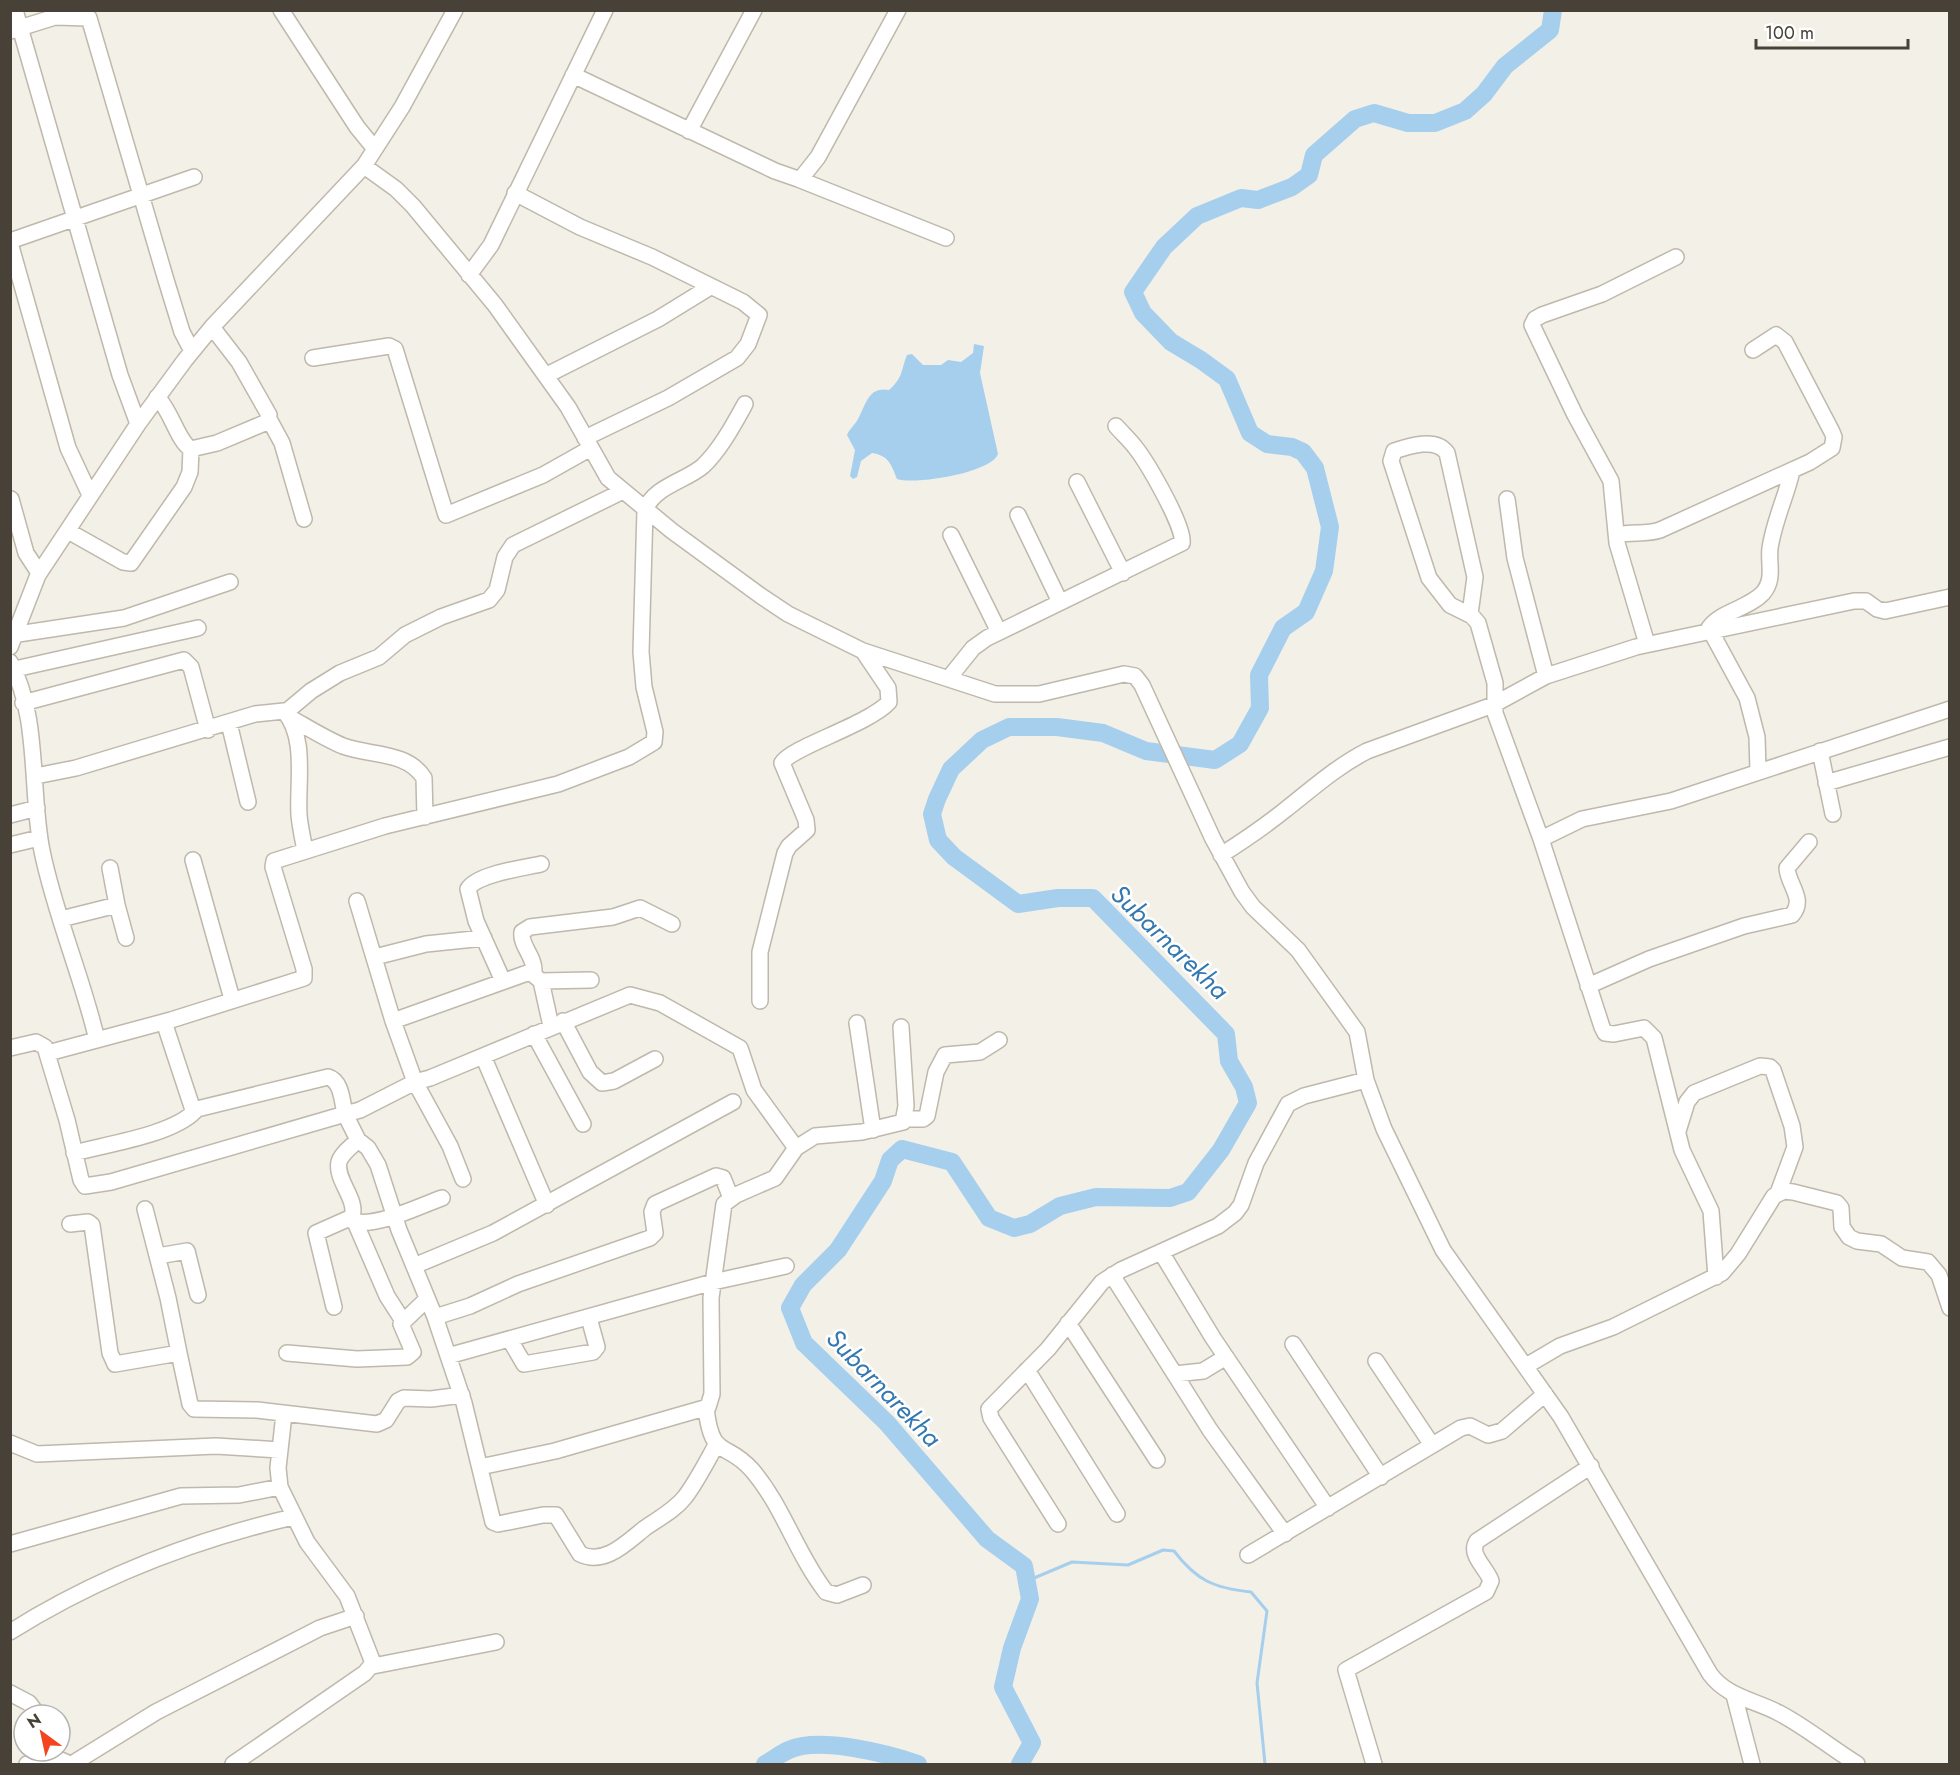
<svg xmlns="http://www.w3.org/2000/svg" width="1960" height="1775" viewBox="0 0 1960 1775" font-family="Jost,sans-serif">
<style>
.water{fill:#a6cfee}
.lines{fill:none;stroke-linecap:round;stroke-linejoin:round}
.stream{stroke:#a6cfee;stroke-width:3}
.river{stroke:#a6cfee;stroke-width:18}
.minor-casing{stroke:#bfb8ab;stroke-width:18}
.minor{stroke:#fff;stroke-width:15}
.labels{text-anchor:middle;stroke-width:5;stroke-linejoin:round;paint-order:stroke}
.water-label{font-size:26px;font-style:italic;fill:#3378b0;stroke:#fff}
</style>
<rect width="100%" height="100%" fill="#f3f0e8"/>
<!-- water -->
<path class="water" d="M974,344L984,346L980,373L998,454C991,473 915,485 897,479C891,464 889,456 872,453L861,461L857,477L853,479L850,476L855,450L847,435C850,428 855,425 858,419C866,405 868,386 889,390C903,378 901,370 907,355L912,354L923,365H941L948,360L961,362L973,353Z"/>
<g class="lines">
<!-- stream -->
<path class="stream" d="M1027,1581L1072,1562L1128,1565L1163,1550L1174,1551C1197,1581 1214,1588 1251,1592L1267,1611L1257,1683L1265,1764"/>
<!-- river -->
<path class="river" d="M765,1764C773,1760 781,1753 789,1750C820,1736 888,1754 918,1764
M1020,1764L1032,1743L1003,1687L1012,1648L1030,1599L1024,1566L987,1539L887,1423L804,1343L790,1308L803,1285L838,1250L883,1181L890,1160L902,1149L952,1162L989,1218L1014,1228L1030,1224L1060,1206L1096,1197L1170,1198L1188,1192L1221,1150L1248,1103L1244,1087L1229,1061L1226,1034L1093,898H1058L1018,904L954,857L938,840L932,814L937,799L951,769L982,740L1009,727H1057L1103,733L1146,751L1215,760L1240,744L1260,708L1259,675L1283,628L1306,612L1324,571L1330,527L1315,468L1303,452L1292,447L1267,444L1250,433L1227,379L1201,360L1171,342L1143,313L1133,292L1164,247L1197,216L1241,198L1258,200L1292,187L1309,175L1314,155L1355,119L1374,113L1408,123H1435L1465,111L1484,94L1505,66L1550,30L1553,10"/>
<!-- minor casing -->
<g class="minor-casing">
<path id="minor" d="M15,10L120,375L138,424
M281,10L357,127L375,149
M10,31L55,17L89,18L166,280L182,332L192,351
M573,75L775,171L798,179L803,176L818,157L898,10
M689,131L754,10
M364,166L396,189L413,206L495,305L568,407L608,478L672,531L761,596L788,614L863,651L995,694H1039L1124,674L1135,676L1142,685L1213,839L1242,892L1253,907L1298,950L1357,1032L1366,1080L1384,1129L1443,1250L1561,1417L1710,1674C1727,1697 1754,1700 1779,1713C1806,1727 1831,1748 1857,1764
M798,179L946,238
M515,193L580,227L652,257L743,302L759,315L748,344L737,358L668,398L585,438
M10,241L194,177
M10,243L68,448L90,495
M469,275L491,245L605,10
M313,358L389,346L395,349L446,515L543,475L591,448
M547,375L658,319L710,287
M157,397C171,410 178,442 191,449L217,443L267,422L269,415L239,362L212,327
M269,419L282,443L304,519
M1077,482L1123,573
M11,499L26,553L39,573
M1507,499L1515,558L1546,676
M1018,515L1060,602
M68,531L123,562L131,563L184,487L190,472L191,449
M951,535L999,632
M1617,535C1632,531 1646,535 1660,530L1810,462L1832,448L1834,437L1832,432L1785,342L1776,335L1753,350
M1470,614L1475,577L1447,453C1436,437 1409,446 1394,451L1391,461L1429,578L1450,605L1472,616L1478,623L1495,683V713L1541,839L1602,1027L1605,1033L1614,1034L1644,1028L1654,1038L1682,1150L1711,1211L1716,1277
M18,634L124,618L230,582
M1647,644L1617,543L1611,481L1575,415L1532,325L1535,319L1542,315L1602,294L1676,257
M10,647L38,575L138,424L185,360L212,327L364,166L402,107L455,10
M10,662C40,716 30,793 42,851C55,915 82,976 97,1040
M15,669L198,628
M949,678L973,648L987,638L1182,543C1185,527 1147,462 1135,447C1130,440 1122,433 1116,426
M23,703L184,660L191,667L208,730
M286,712L311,691L340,673L379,657L405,635L441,617L489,600L497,590L505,557L513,545L621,492
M289,717C307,727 324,738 343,746C370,756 407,751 424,778L425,817
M229,723L248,802
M1820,751L1833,814
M1758,771L1757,737L1747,698L1709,628C1721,611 1748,609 1763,593C1775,579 1768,564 1770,548C1774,521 1786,497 1792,471
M36,776L76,768L255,714L284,711C307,737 297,783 299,815C300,827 303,839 305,851
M1826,783L1950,747
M10,815L37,808
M1541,839L1582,819L1671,801L1950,709
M10,845L39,838
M1221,855C1243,841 1265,826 1285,810C1313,788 1336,767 1367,751L1493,705L1546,676L1636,647L1854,601H1866L1877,609L1885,611L1950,597
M193,860L232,999
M357,901L393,1021L415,1082L360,1110L345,1114L358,1140L368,1148L378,1165L399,1230L435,1317L464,1403L493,1522L498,1524L543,1515H556L580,1554C605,1566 627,1542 645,1528C659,1518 674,1511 685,1497C697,1481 706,1463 716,1445
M117,905L126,938
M61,919L117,905L110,868
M375,957L426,944L484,938
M534,972C535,956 520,946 522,932L530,927L613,917L640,908L672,924
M503,981L476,921L468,889C477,874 523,868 541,864
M541,981L591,980
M1588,986L1649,959L1744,926L1792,915C1806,899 1788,885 1787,868L1809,842
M760,1001V952L785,853L789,846L807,830L806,820L782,763C791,747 868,725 889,702L888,688L863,651
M393,1021L530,972L541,981L551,1026
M563,1021L590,1072L602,1083L614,1081L655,1059
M857,1023L873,1130
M534,1034L583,1124
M10,1048L36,1042L45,1047L67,1120L81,1180L85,1186L111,1182L345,1114C342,1102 342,1081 328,1077L193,1110L164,1022
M48,1053L171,1020L304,978V969L273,867L274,861L385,826L558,784L629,757L654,742L655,732L644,687L641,652L645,510C654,486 686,481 703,466C720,450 734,424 745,404
M483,1056L547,1205
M905,1119H923L927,1116L936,1072L945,1055L980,1052L999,1040
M1678,1131L1687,1102L1694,1093L1760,1066L1770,1067L1773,1070L1792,1126L1795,1147L1778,1193
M74,1153C107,1144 172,1135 195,1111
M463,1179L450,1146L415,1082L430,1078L630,995L660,1003L740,1048L754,1090L796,1148
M145,1209L168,1298L179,1353
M350,1220C372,1230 419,1206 442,1198
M355,1222L387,1296L403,1321
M70,1224L88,1222L92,1225L110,1353L115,1364L179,1353L190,1404L194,1409L257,1410L377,1424L386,1420L398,1401L404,1398L431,1399L462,1395
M1161,1252L1213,1338L1328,1508
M158,1256L187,1251L198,1295
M414,1266L493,1233L733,1102
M1112,1275L1210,1430L1285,1534
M334,1307L316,1233L352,1217C358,1199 335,1180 339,1162C341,1154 352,1146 358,1140
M435,1317L470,1306L518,1284L650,1238L655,1233L652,1212L655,1204L716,1176L723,1178L731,1198
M1068,1323L1157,1460
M510,1340L524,1364L593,1352L597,1347L589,1318
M1293,1344L1381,1477
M287,1353L357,1359L407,1357L413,1352L401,1324L427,1299
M448,1356L713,1282L786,1266
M1376,1361L1432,1445
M1526,1366L1560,1346L1613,1327L1722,1273L1738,1254L1774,1196L1784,1191L1793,1192L1837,1203L1841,1208L1842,1227L1849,1237L1857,1241L1881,1244L1902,1258L1928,1262L1939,1275L1950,1308
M1027,1370L1117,1514
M1175,1374L1203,1371L1226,1357
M706,1408C712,1461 726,1440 752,1470C783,1506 797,1555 826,1592L837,1595L863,1585
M10,1443L37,1454L216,1446L280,1450
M480,1467L555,1451L708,1407L712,1394L711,1298L724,1204L736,1195L775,1178L796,1148L815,1136L862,1132L903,1122L906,1106L901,1027
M1058,1524L991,1418L989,1409L1048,1349L1102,1282L1121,1270L1218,1226L1235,1213L1241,1205L1256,1163L1288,1104L1304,1096L1366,1080
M10,1544L181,1496L239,1495L280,1487
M1248,1555L1461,1428L1470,1426L1488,1435L1502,1431L1545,1394
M10,1632C96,1578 194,1540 293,1517
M373,1666L496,1642
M10,1693L29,1703L38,1715
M1734,1695L1752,1764
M27,1764L54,1757L70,1764
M72,1764L156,1712L320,1628L356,1616
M233,1764L365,1673L373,1663L347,1596L307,1542L280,1487L278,1468L284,1414
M1374,1764L1346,1670L1486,1592L1491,1581C1487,1568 1468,1555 1477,1541L1591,1466"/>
</g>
<!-- minor -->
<use href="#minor" class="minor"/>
</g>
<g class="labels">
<!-- water labels -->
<g class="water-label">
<text transform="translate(1170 942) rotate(44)" y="9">Subarnarekha</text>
<text transform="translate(884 1388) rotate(46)" y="9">Subarnarekha</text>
</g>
</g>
<!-- border -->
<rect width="1960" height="1775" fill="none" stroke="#474137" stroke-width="24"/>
<!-- north arrow -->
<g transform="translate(42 1733) rotate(327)"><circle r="28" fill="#ffffff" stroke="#b5b3af" stroke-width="1.5"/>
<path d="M0-4.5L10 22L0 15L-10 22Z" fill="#f3441f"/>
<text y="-9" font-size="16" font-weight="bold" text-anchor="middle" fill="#474137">N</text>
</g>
<!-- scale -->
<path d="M1756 39v9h152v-9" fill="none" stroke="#474137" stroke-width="3"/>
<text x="1765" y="39" font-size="18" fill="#474137" stroke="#ffffff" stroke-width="4.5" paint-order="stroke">100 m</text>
</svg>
